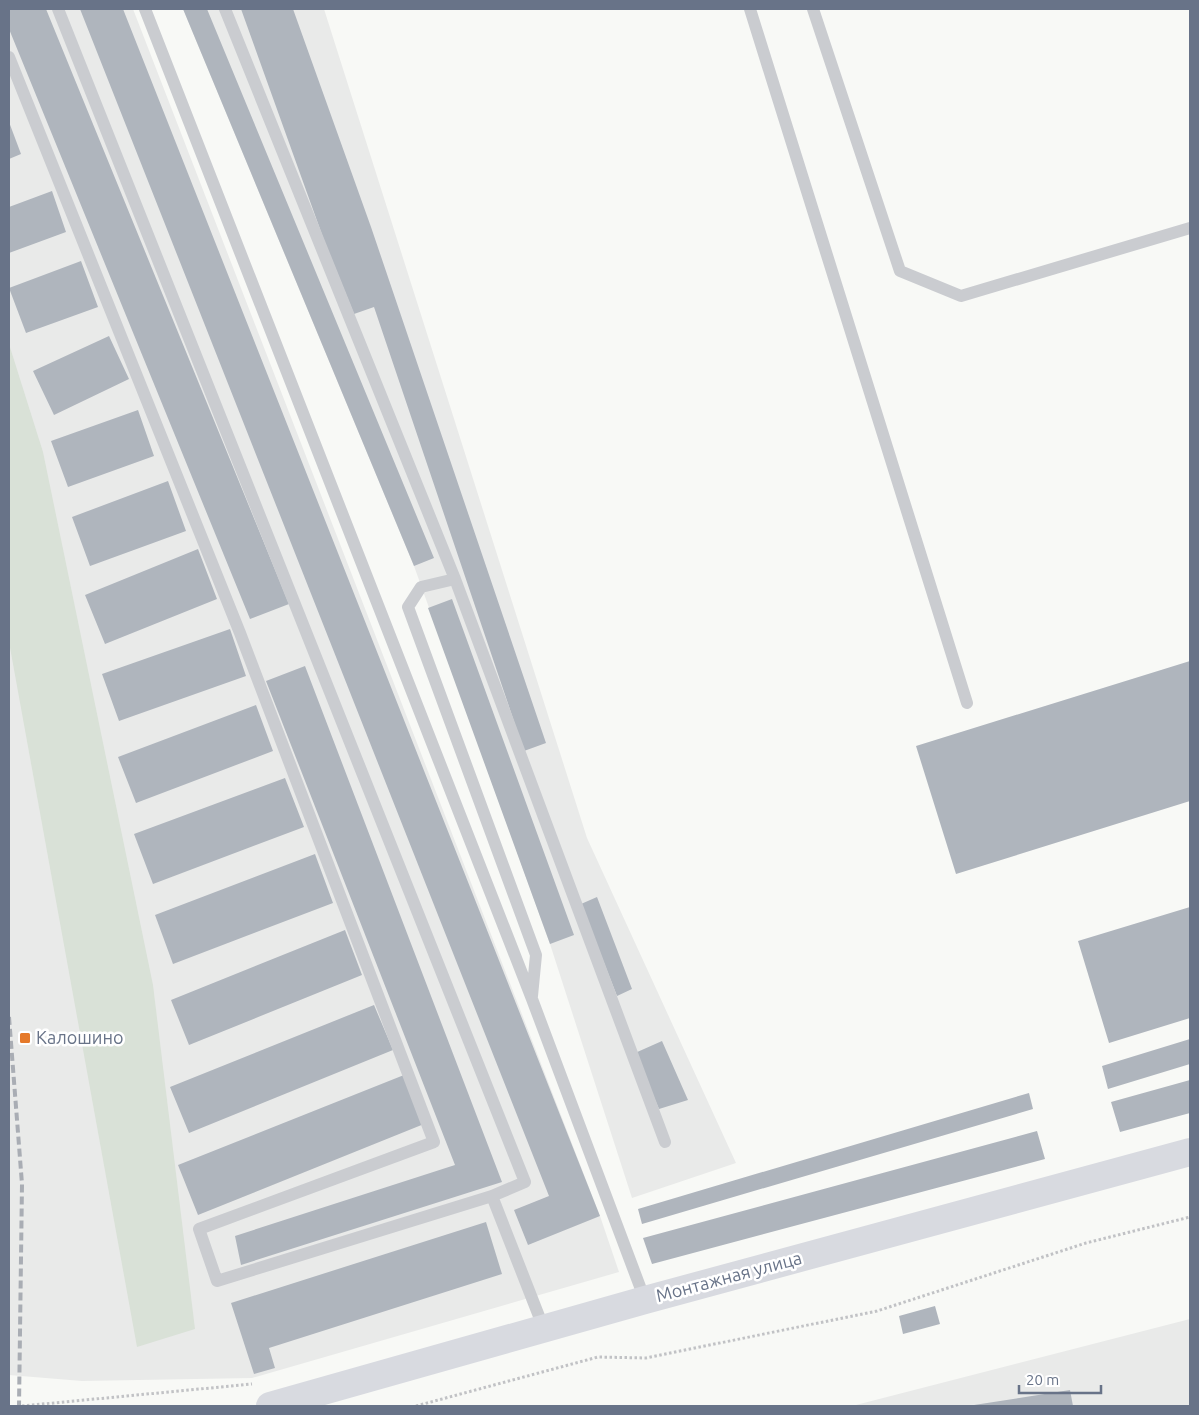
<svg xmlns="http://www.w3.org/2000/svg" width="1199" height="1415" viewBox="0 0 1199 1415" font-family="Ubuntu,sans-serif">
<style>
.built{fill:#e9eae9}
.green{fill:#d9e1d7}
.building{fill:#afb5bd}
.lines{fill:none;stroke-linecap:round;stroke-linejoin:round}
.path{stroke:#c1c2c5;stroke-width:3;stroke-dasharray:2.5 2.5;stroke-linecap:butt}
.service{stroke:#caccd0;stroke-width:12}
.secondary{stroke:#d8dae0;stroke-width:28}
.rail{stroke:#a9adb4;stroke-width:4;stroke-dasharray:8 4;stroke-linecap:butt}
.poi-dot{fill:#e5792a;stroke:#fff;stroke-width:2}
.labels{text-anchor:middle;stroke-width:5;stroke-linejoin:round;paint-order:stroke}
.poi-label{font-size:18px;fill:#687388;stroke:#fff;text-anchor:start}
.street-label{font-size:18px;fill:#687388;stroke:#fff}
</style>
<rect width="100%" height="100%" fill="#f8f9f6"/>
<!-- built -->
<path class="built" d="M9,9H133L600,1216L619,1272L252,1378L82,1381L9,1375Z
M183,9H324L587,838L736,1163L632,1198L550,944L414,566Z
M1190,1319V1406H852Z"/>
<!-- green -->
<path class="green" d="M9,344L43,452L153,985L195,1329L137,1347L9,642Z"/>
<!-- building -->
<path class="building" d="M9,9H46L289,604L250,619L9,29Z
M80,9H123L600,1216L528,1245L514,1210L549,1196Z
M183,9H207L434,558L414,566Z
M241,9H293L371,227L546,743L524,751L374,307L354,314L325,243Z
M9,122L21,154L9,159Z
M52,191L66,232L9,253V207Z
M81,261L98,307L26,333L9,288Z
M109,336L129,379L54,415L33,371Z
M138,410L154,456L68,487L51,441Z
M168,481L186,531L90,566L72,517Z
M198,549L217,599L105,644L85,595Z
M452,599L574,935L550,944L428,608Z
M230,629L246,676L119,721L102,674Z
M1190,661V801L956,874L916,746Z
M305,666L502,1182L241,1265L235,1236L455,1165L266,681Z
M256,705L273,751L136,803L118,757Z
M285,778L304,827L153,884L134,834Z
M315,854L333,903L173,964L155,915Z
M597,897L632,989L617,996L581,904Z
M1190,907V1018L1109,1043L1078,941Z
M345,930L362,975L189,1045L171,1000Z
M374,1005L393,1050L189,1133L170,1087Z
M1190,1039V1064L1108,1089L1102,1066Z
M662,1041L688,1100L659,1109L635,1053Z
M404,1075L424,1124L198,1215L178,1165Z
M1190,1080V1113L1120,1132L1111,1102Z
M1029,1093L1033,1109L642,1224L638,1209Z
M1037,1131L1045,1159L652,1264L643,1238Z
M486,1222L502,1274L269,1348L275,1368L254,1374L231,1303Z
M935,1306L940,1324L903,1334L899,1316Z
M1070,1390L1073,1406H974V1405Z"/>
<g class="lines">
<!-- path -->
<path class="path" d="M22,1406L252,1384
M416,1406L598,1357L646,1358L877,1311L1086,1243L1190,1217"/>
<!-- service -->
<path class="service" d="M145,9L532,999L645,1300
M225,9L455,579L421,587L408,607L536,955L532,996
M750,9L967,703
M813,9L900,271L961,296L1190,228
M9,57L240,633L434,1142L199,1229L217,1281L492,1196L525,1182L58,9
M455,579L665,1142
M492,1196L544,1329"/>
<!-- secondary -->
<path class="secondary" d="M270,1406L645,1300L1190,1152"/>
<!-- rail -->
<path class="rail" d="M9,1017L22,1184L19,1406"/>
</g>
<!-- markers -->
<rect class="poi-dot" x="19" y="1032" width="12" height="12" rx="2.5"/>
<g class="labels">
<!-- poi labels -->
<g class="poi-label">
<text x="36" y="1044">Калошино</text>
</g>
<!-- street labels -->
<g class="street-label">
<text transform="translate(729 1277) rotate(-15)" y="6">Монтажная улица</text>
</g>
</g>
<!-- border -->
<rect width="1199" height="1415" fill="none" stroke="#687388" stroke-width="20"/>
<!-- scale -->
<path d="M1019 1385v8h82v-8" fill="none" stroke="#687388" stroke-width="2.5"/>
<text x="1026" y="1385" font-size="15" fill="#687388" stroke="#ffffff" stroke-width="4" paint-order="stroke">20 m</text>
</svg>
